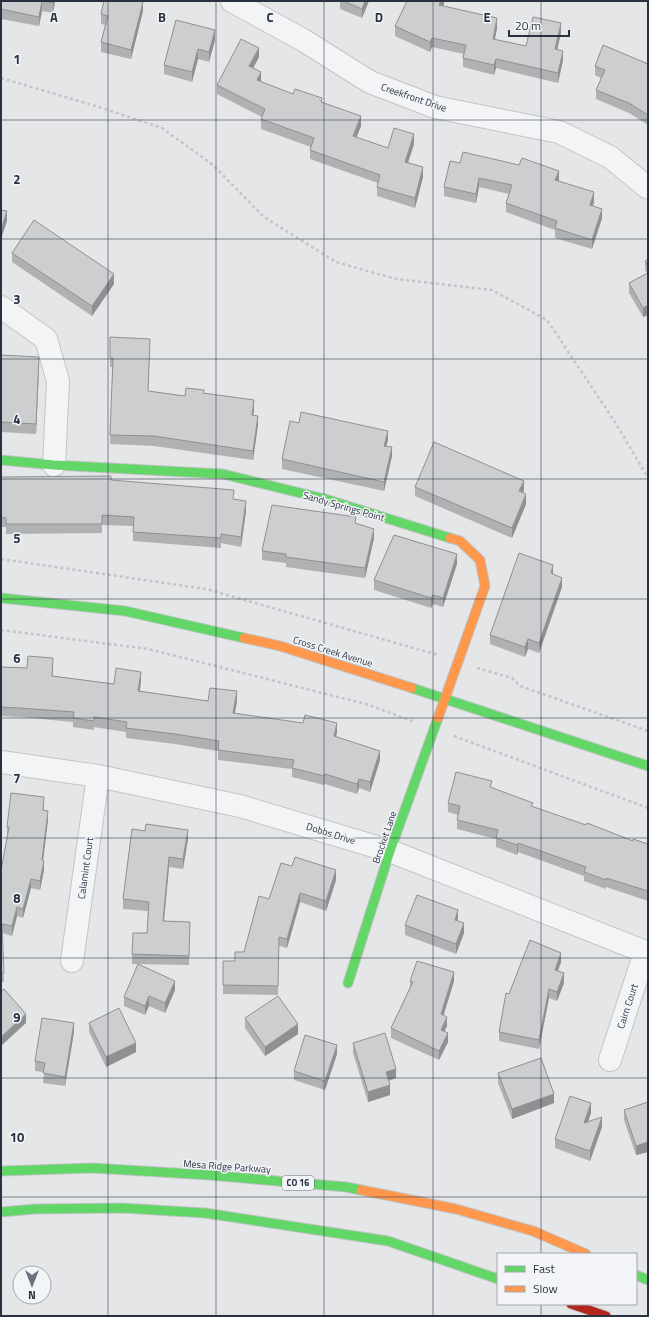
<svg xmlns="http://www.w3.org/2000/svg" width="649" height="1317" viewBox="0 0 649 1317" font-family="'Titillium Web',sans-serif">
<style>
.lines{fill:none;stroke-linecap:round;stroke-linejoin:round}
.street-casing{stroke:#c2c4c6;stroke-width:24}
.fast-casing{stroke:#c2c4c6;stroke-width:11}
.slow-casing{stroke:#c2c4c6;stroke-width:11}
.jam-casing{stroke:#c2c4c6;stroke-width:11}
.path{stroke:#c3c4c8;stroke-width:2.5;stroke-dasharray:3 3;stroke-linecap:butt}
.street{stroke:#f3f4f5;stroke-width:22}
.fast{stroke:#63d668;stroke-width:9}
.slow{stroke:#ff974d;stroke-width:9}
.jam{stroke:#b3261e;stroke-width:9}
.wall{fill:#afb1b3}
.shaded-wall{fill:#8f9092}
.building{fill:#ccced0;stroke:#8f9092}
.grid{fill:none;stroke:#2a3242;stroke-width:1;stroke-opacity:0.55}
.labels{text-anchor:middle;stroke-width:3;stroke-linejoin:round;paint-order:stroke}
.shield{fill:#f2f4f8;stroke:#666c79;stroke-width:1}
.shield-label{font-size:9px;font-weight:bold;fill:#2a3242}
.street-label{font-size:10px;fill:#2a3242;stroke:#f2f4f8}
.grid-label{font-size:13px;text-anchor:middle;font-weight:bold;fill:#2a3242;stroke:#f2f4f8;stroke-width:3;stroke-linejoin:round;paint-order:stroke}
</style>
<rect width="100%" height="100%" fill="#e4e6e8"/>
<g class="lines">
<!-- street casing -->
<g class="street-casing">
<path id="street" d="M232,1L303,40L370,82L435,107L559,132L610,157L648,188
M1,307L46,339L58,381L54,465
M1,762L98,776L240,806L390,851L648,953
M72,961L98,776
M610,1060L645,952"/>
</g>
<!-- fast casing -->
<g class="fast-casing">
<path id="fast" d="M1,460L54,465L223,474L325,499L450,538
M1,598L125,611L244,638
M412,688L648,766
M348,983L390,851L438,718
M1,1171L93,1168L209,1175L346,1187L361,1190
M1,1212L35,1209L122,1208L205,1213L388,1241L498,1279
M636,1275L648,1280"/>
</g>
<!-- slow casing -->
<g class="slow-casing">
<path id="slow" d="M244,638L280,646L412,688
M438,718L485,586L480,560L460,541L450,538
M361,1190L456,1209L533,1231L586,1254"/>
</g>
<!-- jam casing -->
<g class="jam-casing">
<path id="jam" d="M571,1304L606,1316"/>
</g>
<!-- path -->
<path class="path" d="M1,78L99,107L162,128L213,165L264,217L336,262L396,279L492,290L547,320L615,422L648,478
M1,559L206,589L438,655
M1,630L148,649L366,704L415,722
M477,668L512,678L520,686L648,731
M454,736L648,808"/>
<!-- street -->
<use href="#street" class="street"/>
<!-- fast -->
<use href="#fast" class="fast"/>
<!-- slow -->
<use href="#slow" class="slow"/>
<!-- jam -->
<use href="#jam" class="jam"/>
</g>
<!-- wall -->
<path class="wall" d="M1,1H55L53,13L42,11L39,26L1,19Z
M340,1H369L362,18L340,9Z
M444,1L443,6L497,28L495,39L526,46L561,33L557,50L563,60L558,83L496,68L494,75L463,67V58L464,54L432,47L430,52L395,36V26Z
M143,11L131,59L101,52V42L105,25L101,24V14Z
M215,40L209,62L198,59L192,82L164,74V65Z
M259,57L253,68L261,82L293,94L322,102L361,126L356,138L388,148L414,144L408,163L423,177L415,208L377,196V187L378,183L310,159V150L311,147L261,129V119L262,117L217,94V85Z
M648,64V125L629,113L596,99V90L601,78L595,75V66Z
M460,163L559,180L558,181L594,202L593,206L602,218L592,249L555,238V230L506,212V203L509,194L479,187L476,203L444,196V187Z
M12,253L114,284L92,316L12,262Z
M648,259V315L643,317L629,293V283L647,273L645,270V261Z
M150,348L148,391L185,396L204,393L254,410L253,415L258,425L253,460L154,446L110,444L113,367H110V358Z
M1,355L39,366L36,434L1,432Z
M299,423L388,440L386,446L392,456L384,491L282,469V459Z
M1,477L111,480L234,499L246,511L241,547L221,543V548L133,541V526L102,525V533L6,534V527H1Z
M415,487L524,490L523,493L526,504L512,538L415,496Z
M356,523L374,538L365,578L286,567V563L262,560V551Z
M457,564L443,607L433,604L431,608L374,590V580Z
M553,575L562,587L539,653L528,649L525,657L490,644V635Z
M1,667L27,668H53L52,676L114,684L141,682L140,691L208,701H237L235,713L337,732L336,737L380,760L370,792L359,788L357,794L325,784L324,785L292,777V769L218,760V751L175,744L126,738V732L94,727V730L73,727V722L20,717L1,716Z
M492,788L533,807L586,825L633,841L648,844V901L606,887V889L584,881V876L518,852L517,855L496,847V839L457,829V820L458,815L448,812V803Z
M44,806V810L48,820L43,860L44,870L40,890L31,888L23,918L17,916L12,936L2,933L4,982H1V871L7,837V827Z
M188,839L183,869L169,867L164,921L190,922L189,965L132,964V954L147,933L148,911L123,909V899Z
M336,880L326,911L300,902L287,948L279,946L278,995L223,994V961H235L244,952L269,899Z
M458,919V921L464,933L456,954L405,935V925Z
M561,962L558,971L564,983L557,1001L549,998L539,1049L499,1041V1032L509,994Z
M410,981H454L443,1015L447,1026L444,1031L448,1042L439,1060L391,1038V1028L410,987Z
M175,990L165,1013L149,1006L145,1015L124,1006V997Z
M245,1018L298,1034L265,1056L245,1028Z
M89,1023L136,1052L106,1067L89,1032Z
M74,1032L65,1086L43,1083L44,1072L35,1071V1061Z
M353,1043L396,1078L389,1081L390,1095L368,1102L353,1053Z
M337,1054L325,1090L294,1080V1071Z
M498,1073L554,1103L512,1119L498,1083Z
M648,1102V1152L636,1155L624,1120V1110Z
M591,1113L588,1122L602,1127L590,1161L555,1148V1139Z"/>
<!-- shaded-wall -->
<path class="shaded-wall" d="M42,1V11L39,26V17Z
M53,1H55L53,13Z
M365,1H369L362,18V9Z
M441,1H444V4L439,15V5Z
M143,2V11L131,59V50Z
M497,18V28L493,48V39Z
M561,23V33L555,59V49Z
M215,30V40L209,62V52Z
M432,38V47L430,52V42Z
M259,48V57L249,76V66Z
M198,49V59L192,82V72Z
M563,51V60L558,83V73Z
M496,59V68L494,75V65Z
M261,72V82L257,80Z
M361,116V126L353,146V136Z
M414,134V144L405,171V162Z
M423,167V177L415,208V198Z
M559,171V180L555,190V180Z
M479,178V187L476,203V194Z
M594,192V202L590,215V205Z
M602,209V218L592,249V240Z
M7,211V221L1,239V230Z
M114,274V284L92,316V306Z
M648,305V315L643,317V308Z
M39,357V366L36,434V424Z
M254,400V410L252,424V415Z
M258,416V425L253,460V451Z
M388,431V440L384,455V446Z
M392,447V456L384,491V482Z
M524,481V490L519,501V491Z
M526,494V504L512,538V528Z
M246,501V511L241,547V537Z
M374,529V538L365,578V568Z
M457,554V564L443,607V598Z
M553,565V575L551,573Z
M562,578V587L539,653V643Z
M433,595V604L431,608V598Z
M528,639V649L525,657V647Z
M53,658V668L52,685V676Z
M141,672V682L138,700V691Z
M237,691V701L233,722V713Z
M337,723V732L334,746V736Z
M380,751V760L370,792V782Z
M359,779V788L357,794V784Z
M48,811V820L42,870V860Z
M188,830V839L183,869V859Z
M518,843V852L517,855V845Z
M169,857V867L163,930V921Z
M44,861V870L40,890V881Z
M336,870V880L326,911V901Z
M31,879V888L23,918V909Z
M300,893V902L287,948V939Z
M17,907V916L12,936V926Z
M458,910V919L455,929V920Z
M464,923V933L456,954V944Z
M561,953V962L555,979V970Z
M454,972V981L441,1024V1014Z
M564,973V983L557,1001V992Z
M175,981V990L165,1013V1003Z
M549,989V998L539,1049V1040Z
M149,996V1006L145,1015V1006Z
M26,1014V1023L1,1046V1037Z
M447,1017V1026L441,1039V1030Z
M74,1023V1032L65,1086V1077Z
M298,1024V1034L265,1056V1047Z
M448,1033V1042L439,1060V1051Z
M136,1043V1052L106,1067V1057Z
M337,1045V1054L325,1090V1081Z
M396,1069V1078L386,1081V1072Z
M390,1085V1095L368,1102V1092Z
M554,1094V1103L512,1119V1109Z
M591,1103V1113L584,1133V1123Z
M602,1117V1127L590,1161V1151Z
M648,1142V1152L636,1155V1146Z"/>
<!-- building -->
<path class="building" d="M1,1H53V3L42,1L39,17L1,9Z
M104,1H140L143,2L131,50L101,42L108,16L101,14Z
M343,1H365L362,9Z
M407,1H441L439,5L497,18L493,39L526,46L533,17L561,23L555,49L563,51L558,73L496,59L494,65L463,58L466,45L432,38L430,42L395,26Z
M176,20L215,30L209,52L198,49L192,72L164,65Z
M241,39L259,48L249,66L261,72L257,80L293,94L295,89L322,98L321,102L361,116L353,136L388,148L394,128L414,134L405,162L423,167L415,198L377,187L380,175L310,150L314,138L261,119L265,109L217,85Z
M603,45L648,64V115L629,103L596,90L605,70L595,66Z
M463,152L519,165L522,158L559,171L555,180L594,192L590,205L602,209L592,240L555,228L557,221L506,203L512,185L479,178L476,194L444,187L450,161L460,163Z
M1,210L7,211L1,230Z
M34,220L114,274L92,306L12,253Z
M648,259V266L645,261Z
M648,273V305L643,308L629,283Z
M110,337L150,339L148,391L185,396L186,388L204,390L203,393L254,400L252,415L258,416L253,451L154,436L110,435L113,358H110Z
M1,355L39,357L36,424L1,422Z
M301,412L388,431L384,446L392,447L384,482L282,459L290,421L299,423Z
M434,442L524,481L519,491L526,494L512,528L415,487Z
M111,476V480L234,490L233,499L246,501L241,537L221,534V538L133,532L134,517L102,515V524H6V518L1,517V477Z
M272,505L356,517L355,523L374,529L365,568L286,557V554L262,551Z
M394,535L457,554L443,598L433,595L431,598L374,580Z
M519,553L553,565L551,573L562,578L539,643L528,639L525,647L490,635Z
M28,656L53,658L52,676L114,684L116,668L141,672L138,691L208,701L210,688L237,691L233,713L303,723L305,715L337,723L334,736L380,751L370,782L359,779L357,784L325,774L324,776L292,768L294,760L218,750L219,741L175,734L126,728L127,722L94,717V721L73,718L74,712L20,708L1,707V667L27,668Z
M456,772L492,781L490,787L533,803L531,806L586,825L587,823L633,841V839L648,844V891L606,878V880L584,872L586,867L518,843L517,845L496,838L498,830L457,820L460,806L448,803Z
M11,793L44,797L43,810L48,811L42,860L44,861L40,881L31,879L23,909L17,907L12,926L2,924L4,973H1V871L9,827H7Z
M146,824L188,830L183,859L169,857L163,921L190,922L189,956L132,954L133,933H147L149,902L123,899L132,829L145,831Z
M295,857L336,870L326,901L300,893L287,939L279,937L278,986L223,985V961H235V952H244L259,896L269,899L281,863L292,866Z
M417,895L458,910L455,920L464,923L456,944L405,925Z
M530,940L561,953L555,970L564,973L557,992L549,989L539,1040L499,1032L506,993L509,994Z
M417,961L454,972L441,1014L447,1017L441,1030L448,1033L439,1051L391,1028L413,982L410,981Z
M138,964L175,981L165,1003L149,996L145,1006L124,997Z
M4,989L26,1014L1,1037V991Z
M278,996L298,1024L265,1047L245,1018Z
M119,1008L136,1043L106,1057L89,1023Z
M42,1018L74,1023L65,1077L43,1073L45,1063L35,1061Z
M385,1033L396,1069L386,1072L390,1085L368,1092L353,1043Z
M305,1035L337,1045L325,1081L294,1071Z
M541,1058L554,1094L512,1109L498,1073Z
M570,1096L591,1103L584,1123L602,1117L590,1151L555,1139Z
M648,1102V1142L636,1146L624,1110Z"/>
<!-- grid -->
<path class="grid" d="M108,1V1316M216,1V1316M324,1V1316M433,1V1316M541,1V1254M1,120H648M1,239H648M1,359H648M1,479H648M1,599H648M1,718H648M1,838H648M1,958H648M1,1078H648M1,1197H648M541,1304V1316"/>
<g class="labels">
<!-- shield labels -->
<rect class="shield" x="282" y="1176" width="32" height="14" rx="3"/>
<g class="shield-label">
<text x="298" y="1186">CO 16</text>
</g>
<!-- street labels -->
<g class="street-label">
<text transform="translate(414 97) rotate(19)" y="4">Creekfront Drive</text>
<text transform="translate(344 506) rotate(16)" y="4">Sandy Springs Point</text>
<text transform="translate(333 651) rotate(17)" y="4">Cross Creek Avenue</text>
<text transform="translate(331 833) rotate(17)" y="4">Dobbs Drive</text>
<text transform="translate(384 837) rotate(-71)" y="4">Brocket Lane</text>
<text transform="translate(85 868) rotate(-82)" y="4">Calamint Court</text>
<text transform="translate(627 1006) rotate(-72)" y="4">Cairn Court</text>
<text transform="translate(227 1166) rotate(4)" y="4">Mesa Ridge Parkway</text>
</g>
</g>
<g class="grid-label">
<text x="54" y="22">A</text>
<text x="162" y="22">B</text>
<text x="270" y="22">C</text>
<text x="379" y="22">D</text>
<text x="487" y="22">E</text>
<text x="17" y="64">1</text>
<text x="17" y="184">2</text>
<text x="17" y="304">3</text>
<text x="17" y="424">4</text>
<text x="17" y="543">5</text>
<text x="17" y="663">6</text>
<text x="17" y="783">7</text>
<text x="17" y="903">8</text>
<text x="17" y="1022">9</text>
<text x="17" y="1142">10</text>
</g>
<!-- border -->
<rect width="649" height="1317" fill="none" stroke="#2a3242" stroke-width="4"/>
<!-- legend -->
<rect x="497" y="1253" width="140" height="52" fill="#f2f4f8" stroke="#a2a6af"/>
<rect x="505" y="1266" width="20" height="6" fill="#63d668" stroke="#a2a6af"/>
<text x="533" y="1273" font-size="12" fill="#2a3242">Fast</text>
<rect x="505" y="1286" width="20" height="6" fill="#ff974d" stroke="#a2a6af"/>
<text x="533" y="1293" font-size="12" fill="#2a3242">Slow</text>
<!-- north arrow -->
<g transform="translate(32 1285) rotate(180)"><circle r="19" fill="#f2f4f8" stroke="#a2a6af"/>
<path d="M0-3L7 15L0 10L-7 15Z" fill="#6b717c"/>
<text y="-6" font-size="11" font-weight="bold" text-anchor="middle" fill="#2a3242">N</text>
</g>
<!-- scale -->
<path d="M509 30v6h60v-6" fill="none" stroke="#2a3242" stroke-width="2"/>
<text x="515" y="30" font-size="12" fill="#2a3242" stroke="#f2f4f8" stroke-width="3" paint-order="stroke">20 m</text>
</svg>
